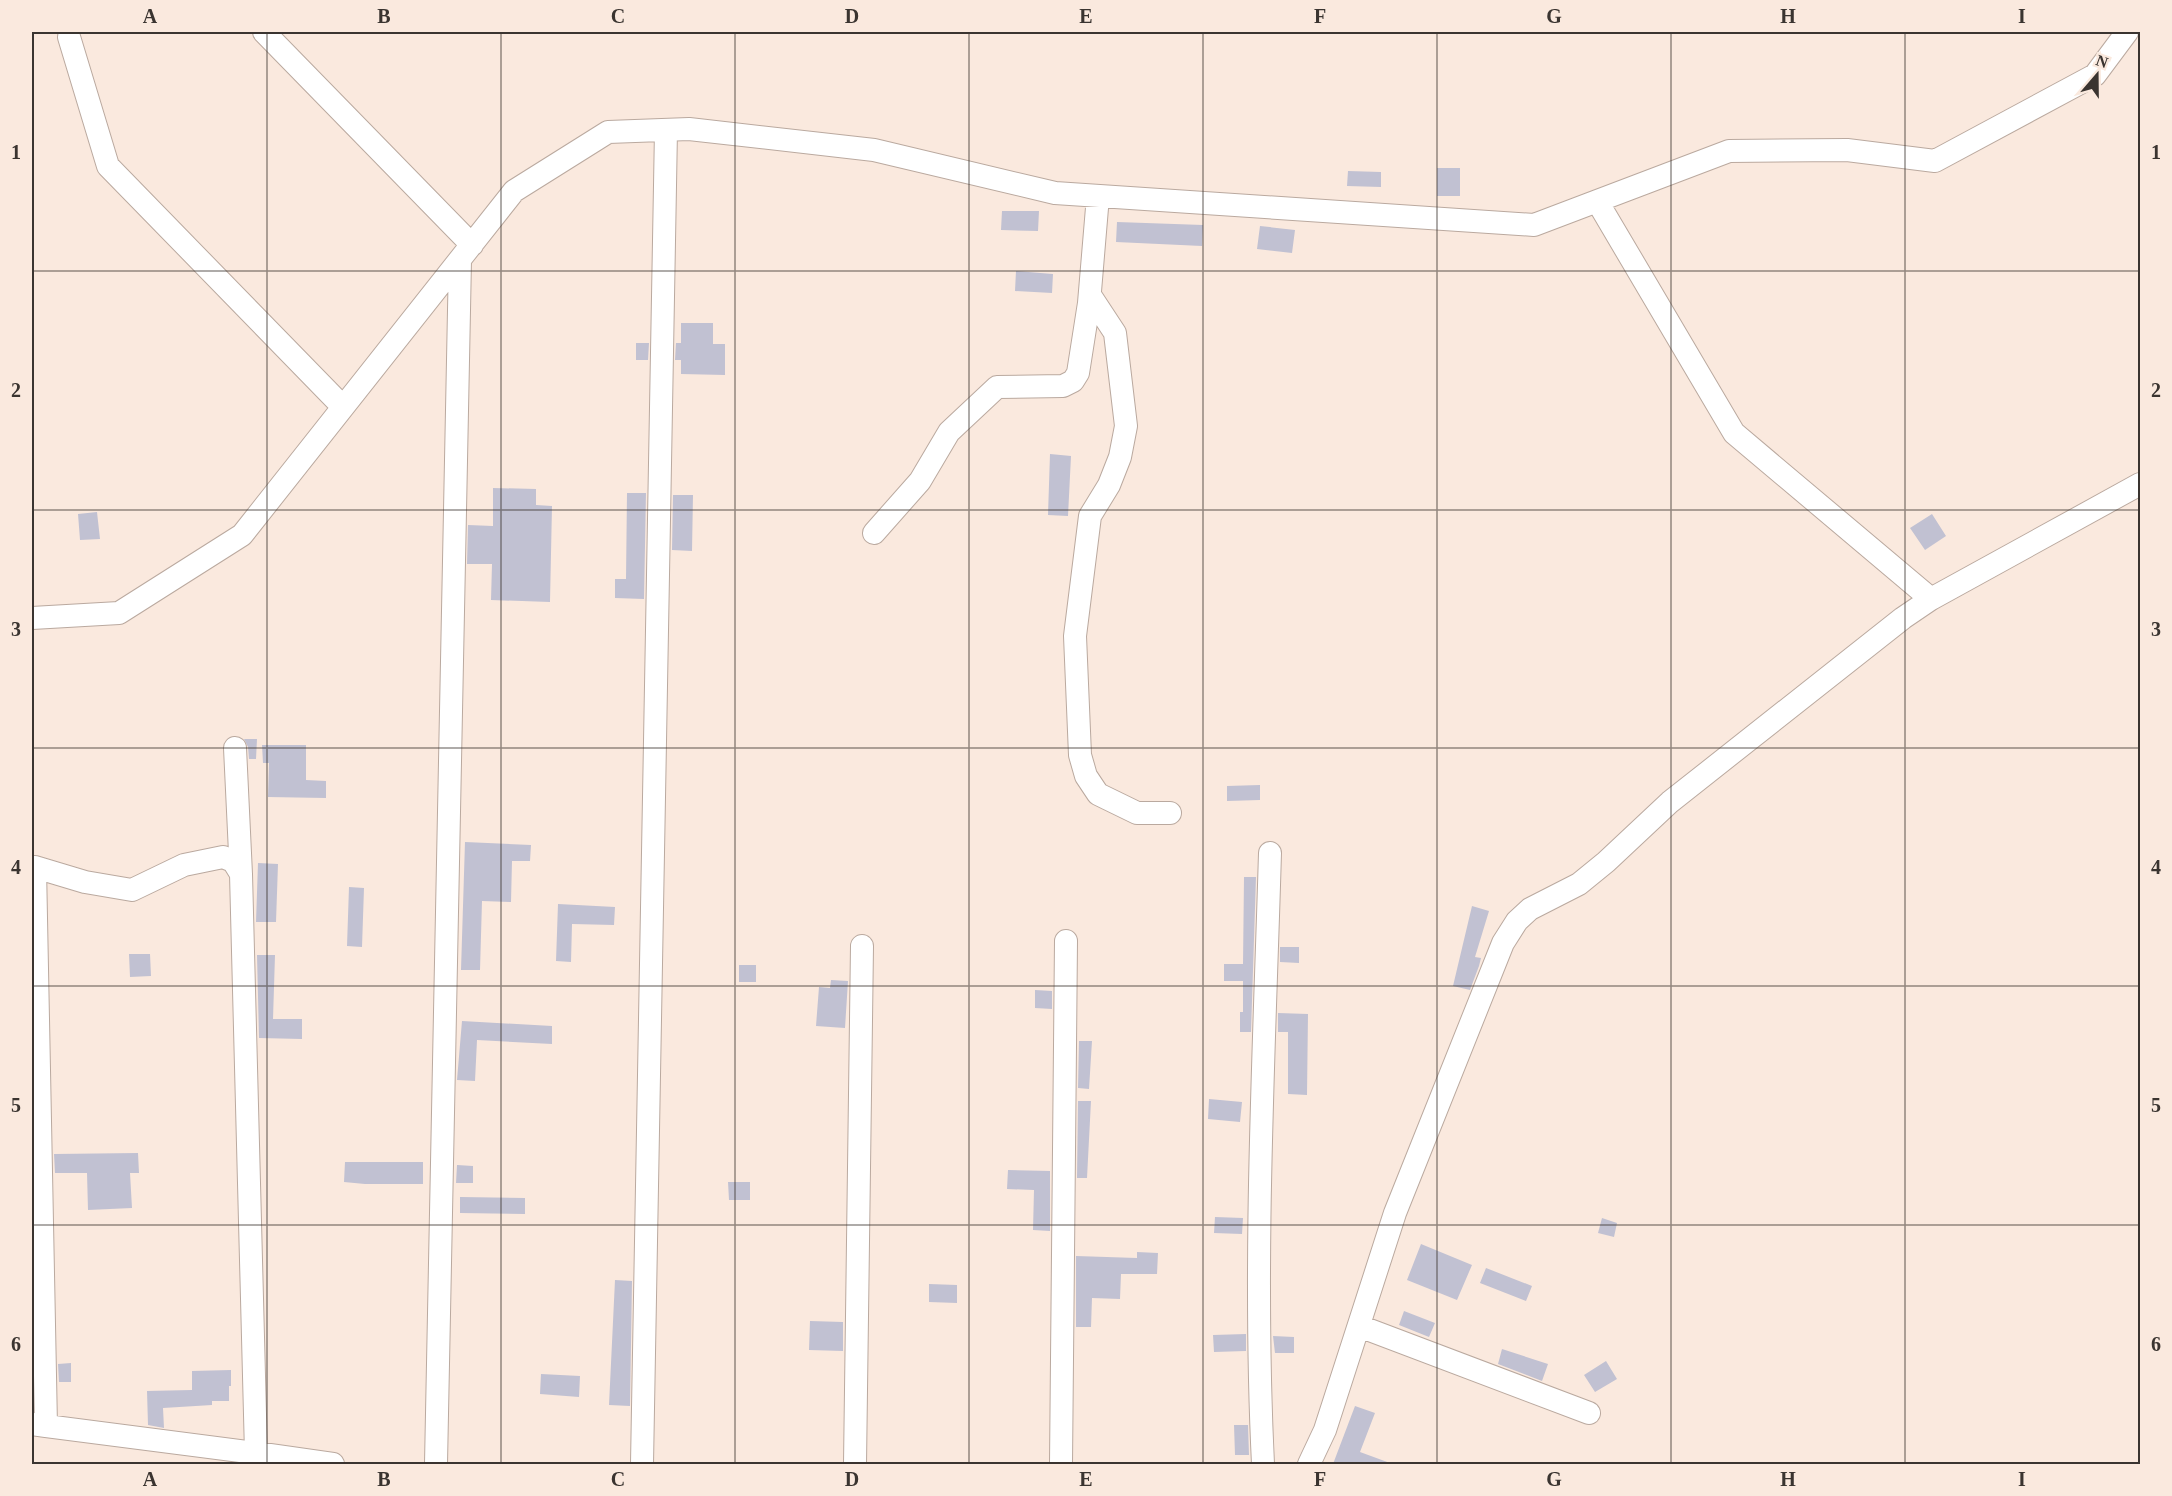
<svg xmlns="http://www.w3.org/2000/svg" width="2172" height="1496" viewBox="0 0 2172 1496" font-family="'Times New Roman',serif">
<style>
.building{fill:#c1c1d2}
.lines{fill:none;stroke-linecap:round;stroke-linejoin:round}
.minor-casing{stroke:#baa99f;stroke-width:24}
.minor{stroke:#fff;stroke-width:22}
.grid{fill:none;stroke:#3a3430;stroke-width:1.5;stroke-opacity:0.55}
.neatline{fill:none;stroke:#3a3430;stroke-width:2}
.grid-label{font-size:20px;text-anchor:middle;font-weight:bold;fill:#3a3430}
</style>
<rect width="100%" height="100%" fill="#fae9de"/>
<!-- building -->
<path class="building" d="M1437,168H1460V196H1437Z
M1348,171L1381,172V187L1347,186Z
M1002,211H1039L1038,231L1001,230Z
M1117,222L1203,225L1202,246L1116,242Z
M1260,226L1295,230L1292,253L1257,249Z
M1016,271L1053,274L1052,293L1015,291Z
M681,323H713V344H725V375L681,374V360H675L676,343H681Z
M636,343H649L648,360H636Z
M1050,454L1071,456L1068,516L1048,515Z
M493,488L536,489V505L552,506L550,602L491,600L492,564H467L468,525L493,526Z
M627,493H646L644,599L615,598V579H626Z
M673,495H693L692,551L672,550Z
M97,512L100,539L80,540L78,514Z
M1932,514L1946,536L1925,550L1910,528Z
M244,739H257L256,759H249L248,747Z
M262,745H306V780L326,781V798L268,797L269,763H263Z
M1260,785V800L1227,801V786Z
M465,842L531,845L530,861H512L511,902L482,901L480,970H461Z
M258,863L278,864L276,922H256Z
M1244,877H1256L1251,1032H1240V1012H1243V981H1224V964H1243Z
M349,887L364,888L362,947L347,946Z
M558,904L615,907L614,925L572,924L571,962L556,961Z
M1472,906L1489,911L1475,957L1481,958L1479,966L1470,990L1453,986Z
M1280,947H1299V963L1280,962Z
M129,954H150L151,976L130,977Z
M257,955H275L273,1019H302V1039L259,1038Z
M739,965H756V982H739Z
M831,980L848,981L845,1028L816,1026L819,987L830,988Z
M1035,990L1052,991V1009L1035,1008Z
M1278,1013L1308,1014L1307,1095L1288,1094V1032H1278Z
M462,1021L552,1026V1044L477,1040L475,1081L457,1080Z
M1079,1041H1092L1089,1089L1078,1088Z
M1209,1099L1242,1102L1240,1122L1208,1119Z
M1078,1101H1091L1087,1178H1077Z
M138,1153L139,1173H130L132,1208L88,1210L87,1173H55L54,1154Z
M345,1162H423V1184H365L344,1182Z
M457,1165L473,1166V1183H456Z
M1008,1170L1050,1171V1231L1033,1230L1034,1190L1007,1189Z
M728,1182H750V1200H729Z
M460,1197L525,1198V1214L460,1213Z
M1215,1217L1243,1218L1242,1234L1214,1233Z
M1602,1218L1617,1223L1614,1237L1598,1233Z
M1421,1244L1472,1265L1457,1300L1407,1280Z
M1137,1252L1158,1253L1157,1274H1121L1120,1299L1092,1298L1091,1327H1076V1256L1137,1258Z
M1486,1268L1532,1286L1526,1301L1480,1283Z
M615,1280L632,1281L630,1406L609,1405Z
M929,1284L957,1285V1303L929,1302Z
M1404,1311L1435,1323L1429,1337L1399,1325Z
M810,1321L843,1322V1351L809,1350Z
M1246,1334V1351L1214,1352L1213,1335Z
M1273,1336L1294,1337V1353H1275Z
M1502,1349L1548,1364L1542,1381L1498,1364Z
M1606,1361L1617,1379L1595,1392L1584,1375Z
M71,1363V1382H59L58,1364Z
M231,1370V1386H229V1401H212V1405L163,1408L164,1428L148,1425L147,1391L192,1390V1371Z
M541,1374L580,1376L579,1397L540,1394Z
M1355,1406L1375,1413L1360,1452L1390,1463L1389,1464H1333Z
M1234,1425H1248L1249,1455H1235Z"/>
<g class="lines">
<!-- minor casing -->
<g class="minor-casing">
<path id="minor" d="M264,32L472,245
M69,37L108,166L343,407
M1597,201L1734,433L1931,599
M1090,295L1115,333L1126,426L1120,457L1109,485L1090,516L1075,636L1080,755L1086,776L1098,794L1137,813H1170
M874,533L920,481L949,432L997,387L1063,386L1073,381L1078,373L1089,303L1098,196
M32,618L119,613L242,535L514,191L608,132L689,129L874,150L1055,193L1534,225L1729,151L1847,150L1935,161L2095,75L2127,32
M235,748L241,874
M32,867H35L46,1426L32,1424
M35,867L85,882L132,890L184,865L223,857L233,861L241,874L256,1453
M1359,1326L1589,1413
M46,1426L256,1453L333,1464
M436,1464L460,260
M642,1464L666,130
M855,1464L862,946
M1061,1464L1066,941
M1263,1464C1253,1261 1264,1057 1270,853
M1309,1464L1325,1430L1395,1213L1503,943L1517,921L1530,909L1579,884L1606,862L1670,802L1903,618L1931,599L2140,484"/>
</g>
<!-- minor -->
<use href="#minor" class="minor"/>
</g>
<!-- grid -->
<path class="grid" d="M267,32V1464M501,32V1464M735,32V1464M969,32V1464M1203,32V1464M1437,32V1464M1671,32V1464M1905,32V1464M32,271H2140M32,510H2140M32,748H2140M32,986H2140M32,1225H2140"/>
<!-- border -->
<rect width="2172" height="1496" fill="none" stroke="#fae9de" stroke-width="66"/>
<!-- north arrow -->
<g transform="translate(2097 75) rotate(20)" stroke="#fae9de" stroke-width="4.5" paint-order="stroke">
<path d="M0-4.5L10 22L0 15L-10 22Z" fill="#3a3430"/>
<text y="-9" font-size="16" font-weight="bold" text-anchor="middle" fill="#3a3430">N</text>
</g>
<rect x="33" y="33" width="2106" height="1430" class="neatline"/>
<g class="grid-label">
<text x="150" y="23">A</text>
<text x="384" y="23">B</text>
<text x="618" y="23">C</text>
<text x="852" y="23">D</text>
<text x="1086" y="23">E</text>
<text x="1320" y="23">F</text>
<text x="1554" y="23">G</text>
<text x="1788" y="23">H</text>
<text x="2022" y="23">I</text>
<text x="16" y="159">1</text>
<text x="2156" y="159">1</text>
<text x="16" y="397">2</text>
<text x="2156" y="397">2</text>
<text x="16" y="636">3</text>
<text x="2156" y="636">3</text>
<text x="16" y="874">4</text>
<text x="2156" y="874">4</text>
<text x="16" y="1112">5</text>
<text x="2156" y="1112">5</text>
<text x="16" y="1351">6</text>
<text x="2156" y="1351">6</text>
<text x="150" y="1486">A</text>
<text x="384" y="1486">B</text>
<text x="618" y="1486">C</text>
<text x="852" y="1486">D</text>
<text x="1086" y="1486">E</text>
<text x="1320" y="1486">F</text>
<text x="1554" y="1486">G</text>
<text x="1788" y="1486">H</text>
<text x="2022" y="1486">I</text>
</g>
</svg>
